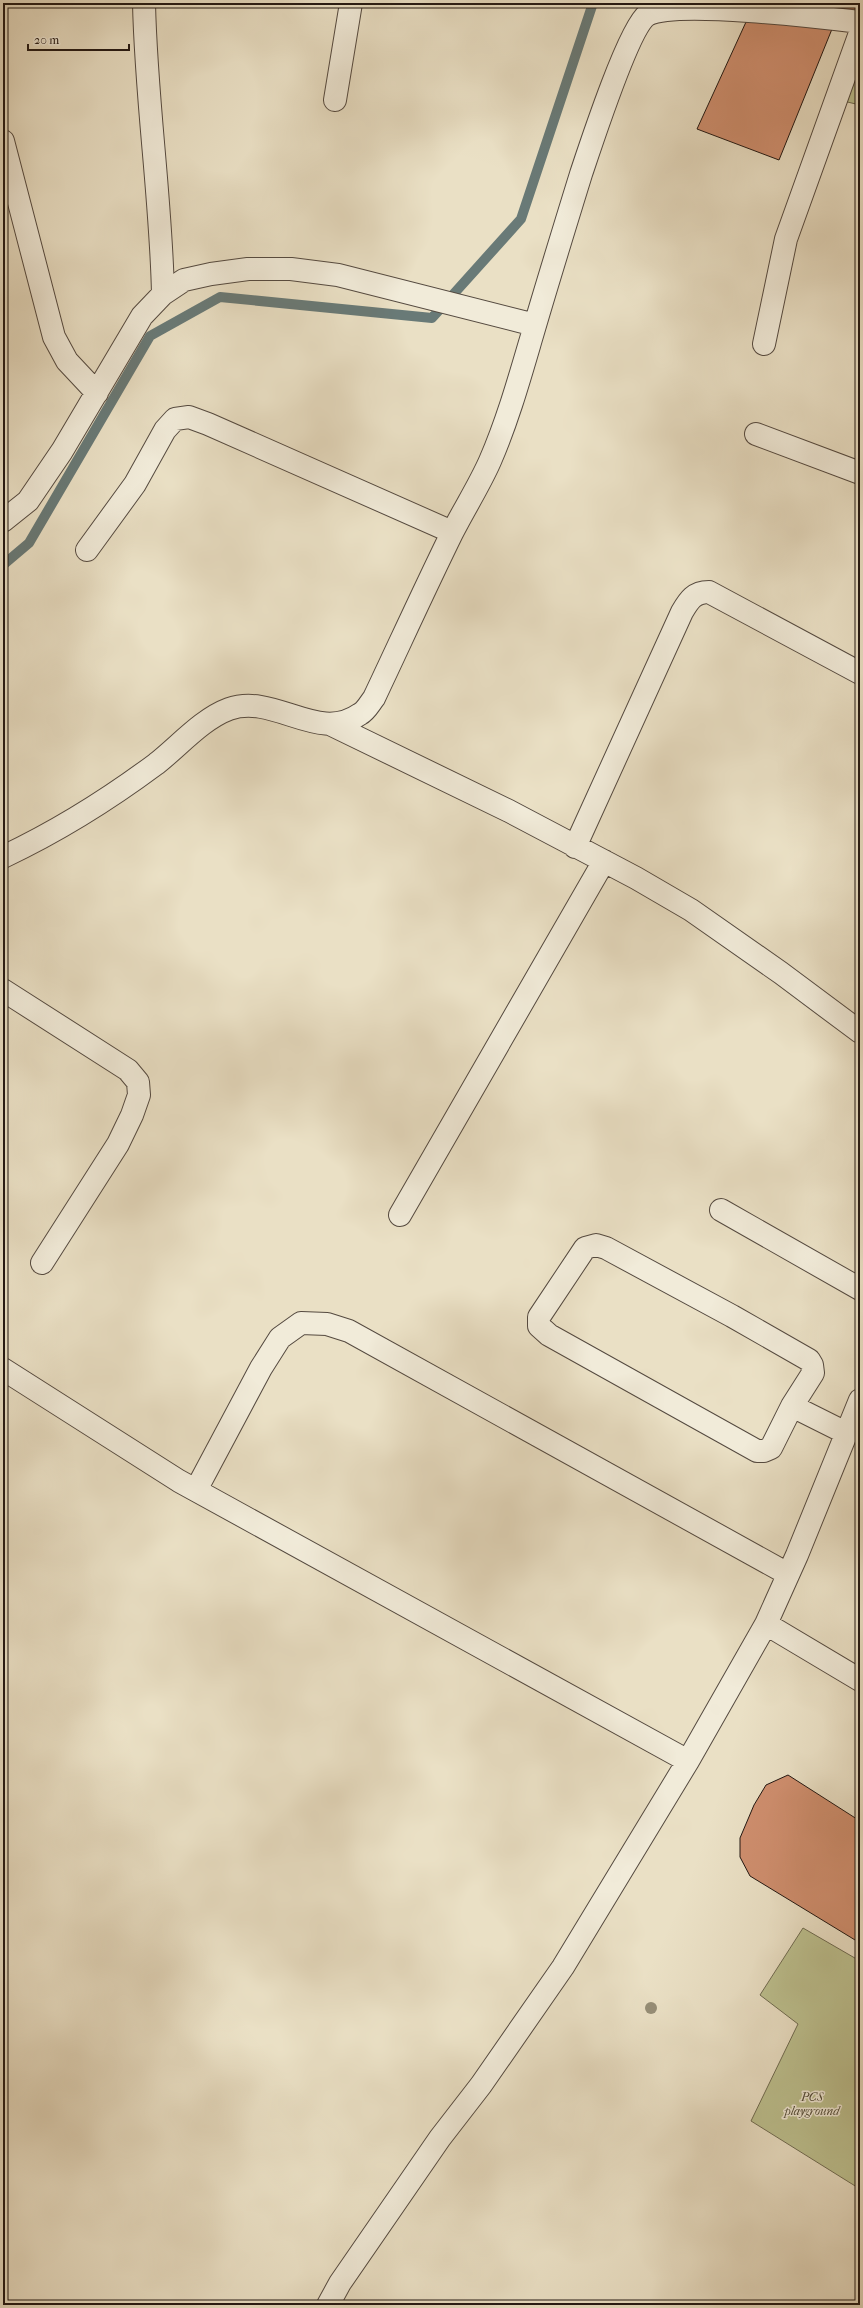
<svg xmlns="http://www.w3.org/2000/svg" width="863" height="2308" viewBox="0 0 863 2308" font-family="'IM FELL French Canon',serif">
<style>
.green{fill:#bdc190;stroke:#706c52}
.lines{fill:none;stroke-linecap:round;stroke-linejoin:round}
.stream{stroke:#697a77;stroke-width:10}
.building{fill:#cf8f6f;stroke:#231813}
.street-casing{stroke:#554a40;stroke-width:24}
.street{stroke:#f1ebd9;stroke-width:22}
.tree{fill:#968e77}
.labels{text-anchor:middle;stroke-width:3;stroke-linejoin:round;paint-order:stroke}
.park-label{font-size:12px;font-style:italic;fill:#514b38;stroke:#f1ebd9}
</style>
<rect width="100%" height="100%" fill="#eae0c5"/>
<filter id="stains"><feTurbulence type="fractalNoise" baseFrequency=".005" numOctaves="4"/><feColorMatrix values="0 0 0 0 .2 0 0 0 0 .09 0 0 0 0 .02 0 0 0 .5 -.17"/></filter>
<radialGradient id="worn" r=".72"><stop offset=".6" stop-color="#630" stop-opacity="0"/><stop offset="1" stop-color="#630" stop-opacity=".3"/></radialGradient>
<!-- green -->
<path class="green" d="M860,42V105L839,100Z
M803,1928L860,1961V2189L751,2121L798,2024L760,1995Z"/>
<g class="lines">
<!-- stream -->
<path class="stream" d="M3,565L29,543L150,336L220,297L432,318L521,219L593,3"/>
</g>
<!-- building -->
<path class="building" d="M825,3H860L857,13Z
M746,22L797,24L832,29L779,160L697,129Z
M788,1775L860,1821V1943L750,1876L740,1857V1838L754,1805L766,1785Z"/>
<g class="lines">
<!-- street casing -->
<g class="street-casing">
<path id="street" d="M144,3C146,100 161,197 163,294
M335,100L351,3
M3,141L54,337L67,361L97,393
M764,344L786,239L860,33
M756,434L860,473
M3,521L28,501L62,451L142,316L163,294L184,280L211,274L248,269H291L338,275L535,325
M87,550L135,484L165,430L175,419L189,417L208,424L452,532
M332,725L509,811L636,878L691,910L781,973L860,1032
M575,847L682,612C689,600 694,592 709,592L860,673
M3,857C56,832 109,799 156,764C179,746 202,719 229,709C275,693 318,744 360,714C366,711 370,703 374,698C400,643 425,588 452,533C464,509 479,486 490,461C507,422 519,380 531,339C547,284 564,229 581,174C590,147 629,28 647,15C676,0 819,17 860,22
M3,990L128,1070L138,1082L139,1095L132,1115L118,1144L42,1263
M721,1210L860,1289
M400,1215L604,861
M596,1245L606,1248L732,1316L809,1360L812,1365L813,1373L792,1406L771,1448L764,1451H757L549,1335L539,1326V1317L585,1248Z
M3,1369L179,1481L688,1761
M792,1406L846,1433
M196,1490L261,1368L280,1338L301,1323L327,1324L349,1331L788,1574
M766,1624L860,1680
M328,2305L340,2283L440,2138L481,2085L563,1967L688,1761L766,1624L797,1555L860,1400"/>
</g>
<!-- street -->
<use href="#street" class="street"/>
</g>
<!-- trees -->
<circle class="tree" cx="651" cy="2008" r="6"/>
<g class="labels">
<!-- park labels -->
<g class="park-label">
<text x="812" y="2101">PCS<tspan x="812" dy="14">playground</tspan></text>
</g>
</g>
<!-- margin -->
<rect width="863" height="2308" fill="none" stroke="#eae0c5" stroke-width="16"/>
<rect x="4" y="4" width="855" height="2300" fill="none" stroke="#231813" stroke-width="2"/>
<rect x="8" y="8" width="847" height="2292" fill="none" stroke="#231813"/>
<!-- scale -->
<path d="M28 44v6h101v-6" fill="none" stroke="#231813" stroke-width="2"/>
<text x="34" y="44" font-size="12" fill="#231813" stroke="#f1ebd9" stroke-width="3" paint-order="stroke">20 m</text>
<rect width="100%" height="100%" filter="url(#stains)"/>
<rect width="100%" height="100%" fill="url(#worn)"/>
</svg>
